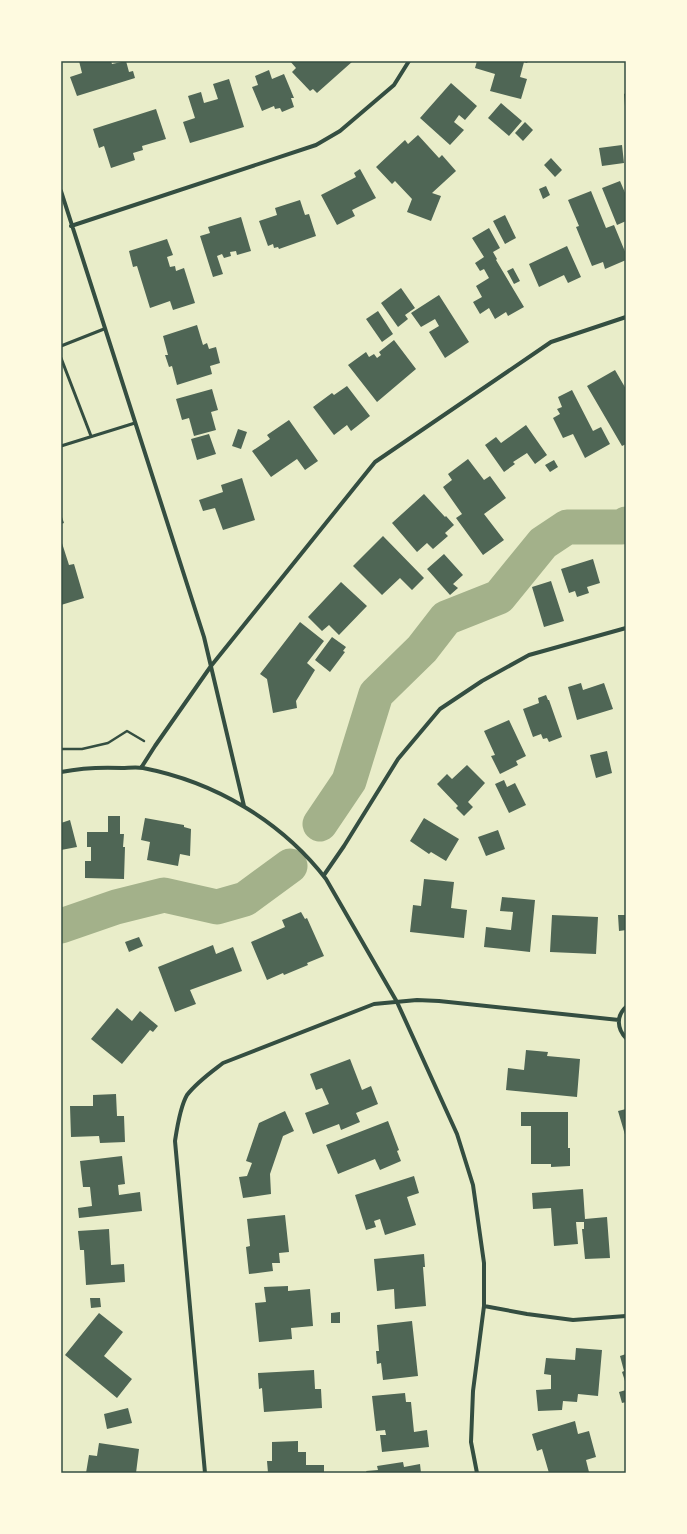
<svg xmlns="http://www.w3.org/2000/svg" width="687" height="1534" viewBox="0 0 687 1534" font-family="Figtree,sans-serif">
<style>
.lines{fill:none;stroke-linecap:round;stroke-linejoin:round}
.river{stroke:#a3b18a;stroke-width:35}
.building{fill:#4f6655}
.path{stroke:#344e41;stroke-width:2.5}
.service{stroke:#344e41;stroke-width:3}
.minor{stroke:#344e41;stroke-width:4}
.neatline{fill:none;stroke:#344e41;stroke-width:1.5}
</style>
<rect width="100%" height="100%" fill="#e9edc9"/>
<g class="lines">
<!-- river -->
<path class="river" d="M320,824L349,781L376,694L422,649L446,618L499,597L543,543L567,527H622L626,524
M61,926L116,907L164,895L217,907L245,899L290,866"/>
</g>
<!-- building -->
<path class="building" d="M79,61H111L112,64L126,61L129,72L133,71L135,78L77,96L70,77L82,73Z
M290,61H353L317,93L313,89L310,91L292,72L296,68Z
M477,61H528L527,63L524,62L520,77L527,79L521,99L490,91L495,74L475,68Z
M269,70L272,79L284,74L294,98H291L294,107L282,112L280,108L275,109L274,106L262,111L252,87L258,85L255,76Z
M229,79L244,127L190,143L183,122L195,118L188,96L201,92L204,103L218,99L213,84Z
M451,83L477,106L465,120L459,115L454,122L464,130L450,145L420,118Z
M626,93V106H625L624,94Z
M501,103L522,121L509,136L488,118Z
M156,109L166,139L142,146L143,150L133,153L135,160L111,168L104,146L99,148L93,129Z
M525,122L533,130L523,141L515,133Z
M418,135L439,158L442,155L456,171L432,193L441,196L431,221L407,212L412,199L395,181L392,184L376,167L405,140L408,144Z
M622,145L624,163L602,166L599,148Z
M551,158L562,170L555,177L544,165Z
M360,169L376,198L352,210L355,216L337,225L321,195L356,177L354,173Z
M620,181L626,195V221L617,225L602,188Z
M546,186L550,195L543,199L539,189Z
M591,191L606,228L614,225L626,254V260L605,269L603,262L592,266L576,227L579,226L568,200Z
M300,200L305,215L309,214L316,236L279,249L278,247L274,248L273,244L268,246L259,221L277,215L275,208Z
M505,215L516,238L505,244L493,221Z
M241,217L251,251L237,255L236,251L230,252L231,256L224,258L222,254L217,256L223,274L213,277L200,236L210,233L208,227Z
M489,228L500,248L493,252L497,259L496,260L524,307L508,316L506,312L495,319L489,308L480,314L473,302L482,297L476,286L489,278L484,269L480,271L475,263L484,257L472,238Z
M167,239L173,255L167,257L170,267L175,266L176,271L184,268L195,303L173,310L170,301L150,308L137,266L133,267L129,251Z
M567,246L581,277L568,283L564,275L539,287L529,264Z
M513,268L520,281L514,284L507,271Z
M401,288L415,308L405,315L408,319L398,327L381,303Z
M439,295L469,342L445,358L429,332L439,326L435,319L421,327L411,313Z
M378,311L393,334L382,342L366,319Z
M197,325L203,345L207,343L209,349L216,347L220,363L210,366L212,374L177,385L172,366L169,367L165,355H168L163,336Z
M394,340L416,369L377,402L348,365L366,352L369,357L374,354L377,358L381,355L379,352Z
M615,370L626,389V444L622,446L587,386Z
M347,386L370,416L351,431L347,425L334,435L313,407L332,393L334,395Z
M212,389L218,410L211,412L216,430L194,436L189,418L182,420L176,399Z
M572,390L593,431L601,427L610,444L585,458L573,434L563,438L553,418L560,414L557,409L562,407L558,397Z
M289,420L318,461L305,470L297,459L271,477L252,451L270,439L267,435Z
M526,425L547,455L535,464L527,453L513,462L515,464L504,472L485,445L496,437L501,443Z
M238,429L247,432L241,449L232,446Z
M209,434L216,454L197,460L191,439Z
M468,459L484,480L490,476L506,498L484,514L504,540L483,555L456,518L462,514L443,487L452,480L448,474Z
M554,460L558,467L550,472L545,465Z
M242,478L255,520L223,530L215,508L203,511L199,500L223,492L221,485Z
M424,494L445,517L446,516L454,525L445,533L448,536L433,549L427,543L417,552L392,523Z
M61,514L64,523L61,524Z
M383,536L424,578L412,590L400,578L382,595L353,566Z
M61,540L69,565L74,564L84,598L61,605Z
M444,554L463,575L453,584L458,588L450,595L427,569Z
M593,559L600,583L587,587L589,593L577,597L575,591L569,593L561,569Z
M551,581L564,621L544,627L532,587Z
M341,582L367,606L339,635L329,625L322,631L308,617Z
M300,622L324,641L307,663L315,670L296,701L297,708L273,713L267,679L260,674Z
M332,637L346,647L343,651L345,652L330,672L315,660Z
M581,683L583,690L604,683L613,709L577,720L568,687Z
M546,695L548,700H549L562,737L549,742L547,738L543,739L541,734L533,737L523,709L539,703L538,698Z
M509,720L526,756L516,761L518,765L500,774L491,756L495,755L484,731Z
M607,751L612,773L596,778L590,755Z
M467,765L485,783L468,802L473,807L464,816L456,808L458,806L437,784L447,774L452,779Z
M504,780L507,787L515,783L526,805L509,813L495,784Z
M108,816H120V834H124L123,847H125L124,879L85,878V861H91V847H87V832H108Z
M145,818L184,825V827L191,829L190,856L180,854L178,866L147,860L150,842L141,840Z
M424,818L459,839L446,861L431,852L429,854L410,841Z
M70,820L77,847L61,850V823Z
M498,830L505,849L486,856L478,837Z
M424,879L454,882L451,908L467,910L464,938L410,932L413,905L421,906Z
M502,897L535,900L530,952L484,947L486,927L511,930L513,912L500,911Z
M301,912L305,919L307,918L324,956L307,963L308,965L284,975L283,973L267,980L251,942L285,927L282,920Z
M552,915L598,917L596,954L550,952Z
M618,915H626V930L619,931Z
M139,937L143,946L129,952L125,942Z
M213,945L216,954L233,947L242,971L190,990L196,1004L175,1012L158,967Z
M117,1008L132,1021L140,1011L158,1026L153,1032L150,1030L122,1064L91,1039Z
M526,1050L548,1052L547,1056L580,1059L577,1097L506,1090L508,1068L524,1070Z
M350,1059L362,1090L371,1086L378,1104L356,1113L360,1122L341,1130L339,1124L313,1134L305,1113L329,1104L322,1088L316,1090L310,1074Z
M116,1094L117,1116H124L125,1142L100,1143L99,1136L71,1137L70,1106H93V1095Z
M626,1109V1138L618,1111Z
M285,1111L294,1131L283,1136L270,1174L271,1194L243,1198L239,1177L247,1176L252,1163L246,1161L259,1123Z
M521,1112H568V1148H570V1166L551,1167V1164H531V1126H521Z
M388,1121L399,1150L397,1151L401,1161L380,1170L375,1159L338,1174L326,1145Z
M122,1156L125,1184L118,1185L119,1195L140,1192L142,1211L79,1218L78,1208L92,1206L90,1187H83L80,1161Z
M414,1176L419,1193L407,1197L416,1225L385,1235L380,1219L374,1221L376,1227L366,1230L355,1195Z
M583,1189L585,1219L607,1217L610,1258L585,1259L582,1229H584V1222H576L578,1244L554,1246L551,1208L533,1209L532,1193Z
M285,1215L289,1252L279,1253L280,1263H272L273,1271L249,1274L246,1247L250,1246L247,1219Z
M109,1229L111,1265L124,1264L125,1282L86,1285L84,1250H80L78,1231Z
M424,1254L425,1267H423L426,1306L395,1309L394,1289L377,1291L374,1259Z
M288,1286V1291L310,1289L313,1326L291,1328L292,1339L259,1342L255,1303L266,1302L264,1287Z
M90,1298H100L101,1307L91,1308Z
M340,1312V1323H331V1313Z
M99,1313L123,1332L104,1356L132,1379L117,1398L65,1355Z
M412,1321L418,1376L383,1380L381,1363L377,1364L376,1351H379L377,1325Z
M576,1348L602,1350L598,1396L578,1394L577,1402L563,1401L562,1410L538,1411L536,1390L551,1389V1375L544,1374L546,1358L575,1360Z
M626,1354V1384L622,1372L624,1371L620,1356Z
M314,1370L315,1389H321L322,1408L264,1412L262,1388L259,1389L258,1373Z
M626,1390V1402L622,1403L619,1392Z
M405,1393L406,1402H411L414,1432L427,1430L429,1447L382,1452L380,1435H386L385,1430L376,1431L372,1396Z
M128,1408L132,1423L107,1429L104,1414Z
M575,1421L578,1434L589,1431L596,1457L586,1460L589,1472L549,1473L542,1449L537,1451L532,1434Z
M298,1441V1452H306V1465H324V1473H268L267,1461H272V1442Z
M99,1443L139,1449L136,1473H86L89,1455L97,1456Z
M403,1462L404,1467L420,1464L421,1473H367L366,1471L378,1470L377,1466Z"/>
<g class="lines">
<!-- path -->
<path class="path" d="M61,749H82L108,743L127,731L144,741"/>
<!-- service -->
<path class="service" d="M61,346L104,329
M61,358L91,436
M61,446L135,423"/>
<!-- minor -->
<path class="minor" d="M61,191L204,637L244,806
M71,226L316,145L340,131L394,85L409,61
M141,768L155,746L211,666L375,462L551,342L626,317
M61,772C81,768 101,767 122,768C128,768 136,767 143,768C215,782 281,821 326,879L397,1002L457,1134L473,1185L484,1263V1306L473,1391L471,1442L477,1473
M324,875L344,846L398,759L440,709L482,681L529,655L626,628
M626,1007C616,1016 617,1029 626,1038
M484,1306L527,1314L573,1320L626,1316
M205,1473L175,1141C177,1128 180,1107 187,1095C197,1082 210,1073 223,1063L374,1004L417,1000L439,1001L619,1020"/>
</g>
<!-- border -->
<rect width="687" height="1534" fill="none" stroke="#fefae0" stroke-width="124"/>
<rect x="62" y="62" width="563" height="1410" class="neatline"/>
</svg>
